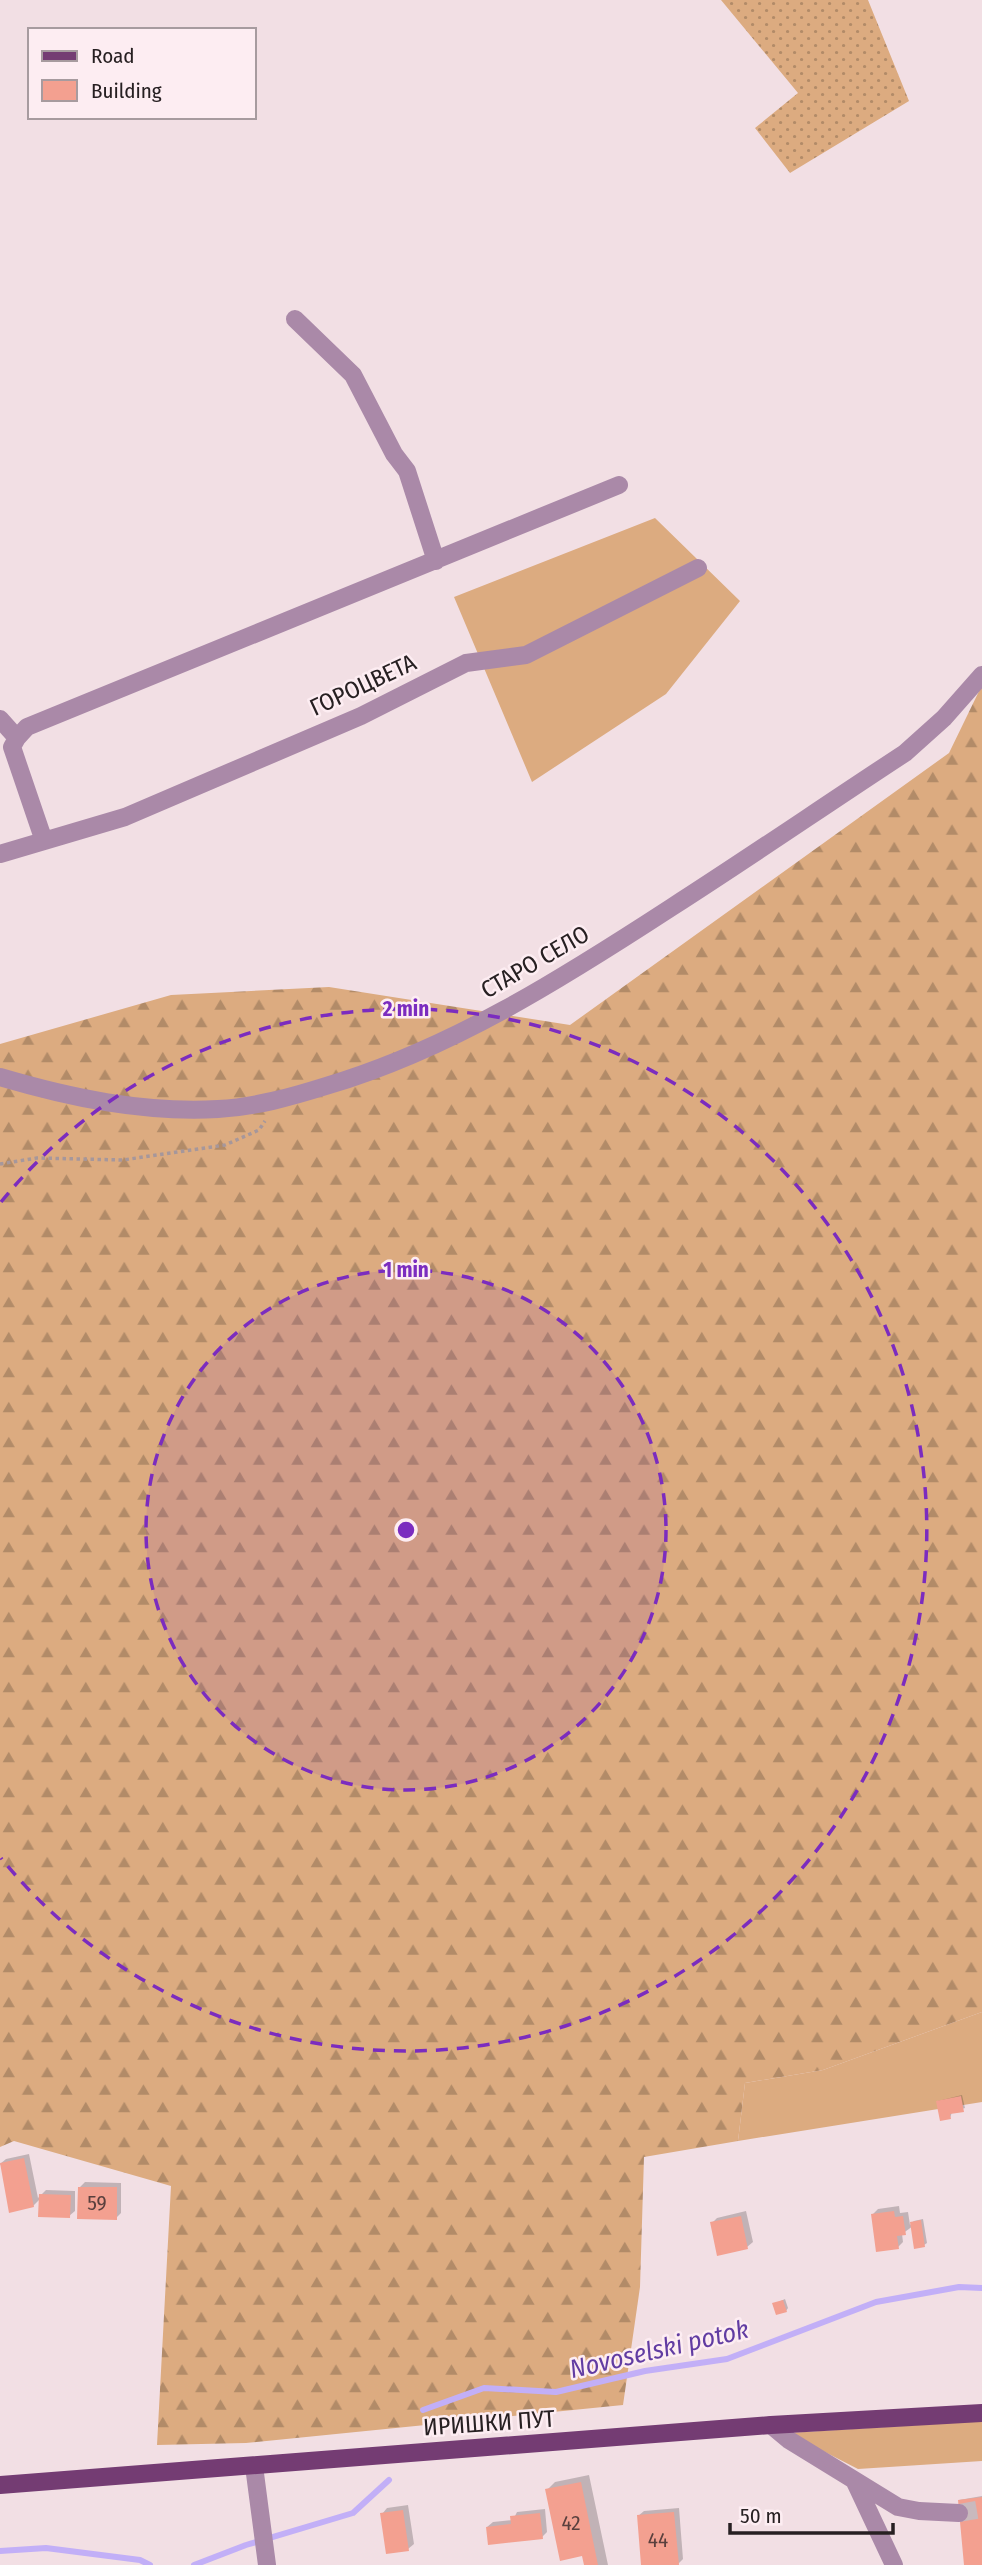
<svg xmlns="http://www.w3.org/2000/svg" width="982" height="2565" viewBox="0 0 982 2565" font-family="'Fira Sans Condensed',sans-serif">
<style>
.grass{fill:#dcab80}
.forest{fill:url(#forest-firs)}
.garden{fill:url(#garden-dots)}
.shadow{fill:#0003}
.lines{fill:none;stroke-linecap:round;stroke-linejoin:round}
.stream{stroke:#c2aff7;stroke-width:6}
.building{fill:#f3a090}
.minor-tunnel{stroke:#c9b9bd;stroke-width:18;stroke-dasharray:18 9;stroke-linecap:butt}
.path{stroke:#a6979b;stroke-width:3.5;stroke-dasharray:3.5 3.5;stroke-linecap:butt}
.minor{stroke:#aa89a8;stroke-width:18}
.major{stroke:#743c73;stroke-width:18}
.ring{fill:none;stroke:#7b2cbf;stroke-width:3.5;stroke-dasharray:12 9}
.labels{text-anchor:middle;stroke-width:5;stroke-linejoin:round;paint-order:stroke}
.number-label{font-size:21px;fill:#5a403e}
.street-label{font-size:24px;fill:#272022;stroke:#fdedf2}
.water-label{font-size:26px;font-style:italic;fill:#613ca2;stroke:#fdedf2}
.centre{fill:#7b2cbf;stroke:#fdedf2;stroke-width:3.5}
.ring-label{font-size:21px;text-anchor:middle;font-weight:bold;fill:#7b2cbf;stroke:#fdedf2;stroke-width:5;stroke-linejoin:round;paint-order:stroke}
</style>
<defs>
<pattern id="forest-firs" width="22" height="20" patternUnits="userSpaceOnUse" patternTransform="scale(1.75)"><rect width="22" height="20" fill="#dcab80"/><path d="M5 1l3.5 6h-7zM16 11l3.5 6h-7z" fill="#b28b68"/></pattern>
<pattern id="garden-dots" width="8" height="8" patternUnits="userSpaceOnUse" patternTransform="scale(1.75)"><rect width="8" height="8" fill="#dcab80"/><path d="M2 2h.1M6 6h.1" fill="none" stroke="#b28b68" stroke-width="1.8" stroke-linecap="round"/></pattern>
</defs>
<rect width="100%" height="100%" fill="#f2dfe4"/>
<!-- grass -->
<path class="grass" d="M655,518L740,601L666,694L532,782L454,597Z
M982,2012V2102L738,2141L745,2083L823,2070Z
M982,2421V2461L858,2469L788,2433Z"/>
<!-- forest -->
<path class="forest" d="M982,685V2012L823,2070L745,2083L738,2141L644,2157L640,2287L623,2405L246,2443L157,2445L171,2186L14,2141L0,2147V1044L171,995L329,987L570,1025L949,753Z"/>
<!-- garden -->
<path class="garden" d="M721,0H868L909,101L790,173L755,128L798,93Z"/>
<!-- shadow -->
<path class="shadow" d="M962,2095L965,2108L952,2112L950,2118L938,2101Z
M29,2154L38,2198L46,2190L75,2191V2211L69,2216L40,2199L33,2206L0,2164L6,2159Z
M85,2182L121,2183V2213L116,2218L79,2188Z
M899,2206L900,2213L908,2212L910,2225L914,2221L923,2219L927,2243L924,2245L913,2226L902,2234L903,2242L898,2247L873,2214L878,2209Z
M746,2211L753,2242L747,2247L712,2223L717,2218Z
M785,2299L788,2308L786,2311L774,2304Z
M589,2475L608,2565H586L584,2554L547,2490L555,2482Z
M982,2496V2565H965L959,2500Z
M408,2505L414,2544L408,2549L382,2514L387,2508Z
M679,2508L683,2559L678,2564L643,2565L638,2516L644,2511Z
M545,2509L547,2532L542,2537L487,2527L493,2522L513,2520L517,2512Z"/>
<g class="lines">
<!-- stream -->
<path class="stream" d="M423,2410L484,2388L556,2392L645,2371L727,2359L876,2302L959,2287L982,2288
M0,2551L46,2548L140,2560L150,2565
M194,2565L246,2545L353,2513L389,2480"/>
</g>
<!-- building -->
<path class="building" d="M961,2096L964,2112L950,2114L951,2119L940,2121L936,2101Z
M24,2158L34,2207L9,2213L0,2163Z
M78,2187H117V2220L77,2219Z
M39,2194L71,2195L70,2218L38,2217Z
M894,2211L895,2217L903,2216L906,2235L897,2236L899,2249L876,2252L871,2214Z
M741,2216L748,2249L717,2256L710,2222Z
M921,2220L925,2247L914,2249L910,2222Z
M783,2300L787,2312L776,2315L772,2303Z
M581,2482L598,2565H584L582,2556L560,2561L545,2489Z
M982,2497V2565H964L958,2500Z
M403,2510L409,2551L386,2554L380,2513Z
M674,2512L679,2565H641L637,2515Z
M540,2513L543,2539L488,2545L486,2527L511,2524L510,2516Z"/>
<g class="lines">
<!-- minor-tunnel -->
<path class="minor-tunnel" d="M959,2513L982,2509"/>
<!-- path -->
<path class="path" d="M0,1164L37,1158L123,1160L225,1145L259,1130L265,1121"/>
<!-- minor -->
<path class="minor" d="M295,319L353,375L394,454L407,471L436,561
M0,719L17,738
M44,841L12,747L17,738L27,727L619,485
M0,854L125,817L361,716L466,663L526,655L698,568
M0,1077C71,1098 143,1113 218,1109C255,1107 291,1097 326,1086C451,1049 563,978 672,907C750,857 827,804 905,753L944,718L982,675
M771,2425L789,2440L898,2507L919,2511L959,2513
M254,2466L267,2565
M854,2480L894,2565"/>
<!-- major -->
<path class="major" d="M0,2485L771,2425L982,2413"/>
</g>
<!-- distance rings -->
<circle cx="406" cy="1530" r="260" fill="#7b2cbf" fill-opacity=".12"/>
<g class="ring">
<circle cx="406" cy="1530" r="260"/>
<path d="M1 1202A521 521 0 1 1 1 1858"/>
</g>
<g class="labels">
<!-- number labels -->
<g class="number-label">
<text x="97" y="2210">59</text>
<text x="571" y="2530">42</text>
<text x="658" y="2547">44</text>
</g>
<!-- street labels -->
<g class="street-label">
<text transform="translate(363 685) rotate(-25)" y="8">ГОРОЦВЕТА</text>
<text transform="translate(535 962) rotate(-30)" y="8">СТАРО СЕЛО</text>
<text transform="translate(489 2423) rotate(-4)" y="8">ИРИШКИ ПУТ</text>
</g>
<!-- water labels -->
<g class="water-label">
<text transform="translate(659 2349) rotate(-13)" y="9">Novoselski potok</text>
</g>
</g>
<circle cx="406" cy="1530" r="10" class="centre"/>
<g class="ring-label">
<text x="406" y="1016">2 min</text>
<text x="406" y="1277">1 min</text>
</g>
<!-- legend -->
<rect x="28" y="28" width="228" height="91" fill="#fdedf2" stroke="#a79b9f" stroke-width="2"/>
<rect x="42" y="51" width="35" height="10" fill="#743c73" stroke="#a79b9f" stroke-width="2"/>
<text x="91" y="63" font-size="21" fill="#272022">Road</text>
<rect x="42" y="80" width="35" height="21" fill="#f3a090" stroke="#a79b9f" stroke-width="2"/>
<text x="91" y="98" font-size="21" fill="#272022">Building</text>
<!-- scale -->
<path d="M730 2523v10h163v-10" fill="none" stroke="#272022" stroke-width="3.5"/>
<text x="740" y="2523" font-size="21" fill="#272022" stroke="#fdedf2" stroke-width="5" paint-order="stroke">50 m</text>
</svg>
